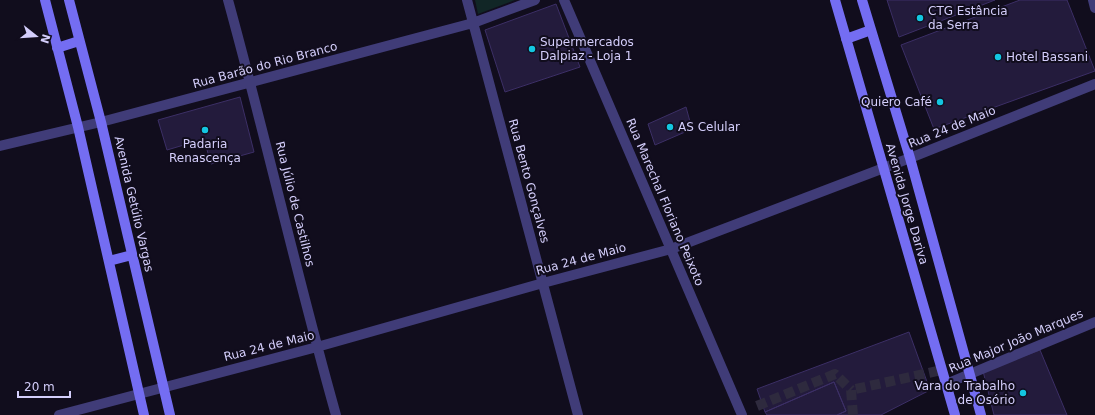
<svg xmlns="http://www.w3.org/2000/svg" width="1095" height="415" viewBox="0 0 1095 415" font-family="'DejaVu Sans',sans-serif">
<style>
.green{fill:#112626}
.building{fill:#231b3c;stroke:#3c2f66}
.lines{fill:none;stroke-linecap:round;stroke-linejoin:round}
.pedestrian-tunnel{stroke:#2e2a3e;stroke-width:10;stroke-dasharray:10 5;stroke-linecap:butt}
.minor{stroke:#403c78;stroke-width:10}
.tertiary{stroke:#403c78;stroke-width:10}
.secondary{stroke:#746df2;stroke-width:10}
.poi-dot{fill:#13c6e1;stroke:#110d1d;stroke-width:1.5}
.labels{text-anchor:middle;stroke-width:4;stroke-linejoin:round;paint-order:stroke}
.poi-label{font-size:12px;fill:#d4cefb;stroke:#110d1d;text-anchor:start}
.street-label{font-size:12px;fill:#d4cefb;stroke:#110d1d}
</style>
<rect width="100%" height="100%" fill="#110d1d"/>
<!-- green -->
<path class="green" d="M475,0H515L478,14Z"/>
<!-- building -->
<path class="building" d="M887,0H995L899,37Z
M1020,0H1067L1095,71L934,129L901,45Z
M556,4L580,67L505,92L485,30Z
M240,97L254,152L211,164L204,139L167,150L158,120Z
M686,107L692,129L655,145L648,124Z
M909,332L930,390L881,415H837L846,411L834,382L765,412L757,389Z
M1040,350L1067,415H994L983,371Z
M834,382L846,411L837,415H767L765,412Z"/>
<g class="lines">
<!-- pedestrian-tunnel -->
<path class="pedestrian-tunnel" d="M757,406L835,374L851,390
M853,415L851,390L942,370"/>
<!-- minor -->
<path class="minor" d="M228,0C266,138 297,277 336,415
M467,0L578,415
M1093,0L1095,8
M0,146L101,122L473,23L535,0
M946,384L1095,322
M59,415L317,347L543,283L671,249L910,158L1095,84"/>
<!-- tertiary -->
<path class="tertiary" d="M564,0L742,415"/>
<!-- secondary -->
<path class="secondary" d="M45,0L78,127L144,415
M69,0L101,122L170,415
M835,0L955,415
M862,0L910,158L981,415
M846,39L871,30
M57,48L79,41
M109,261L132,255"/>
</g>
<!-- markers -->
<g class="poi-dot">
<circle cx="920" cy="18" r="4"/>
<circle cx="532" cy="49" r="4"/>
<circle cx="998" cy="57" r="4"/>
<circle cx="940" cy="102" r="4"/>
<circle cx="670" cy="127" r="4"/>
<circle cx="205" cy="130" r="4"/>
<circle cx="1023" cy="393" r="4"/>
</g>
<g class="labels">
<!-- poi labels -->
<g class="poi-label">
<text x="928" y="15">CTG Estância<tspan x="928" dy="14">da Serra</tspan></text>
<text x="540" y="46">Supermercados<tspan x="540" dy="14">Dalpiaz - Loja 1</tspan></text>
<text x="1006" y="61">Hotel Bassani</text>
<text x="932" y="106" text-anchor="end">Quiero Café</text>
<text x="678" y="131">AS Celular</text>
<text x="205" y="148" text-anchor="middle">Padaria<tspan x="205" dy="14">Renascença</tspan></text>
<text x="1015" y="390" text-anchor="end">Vara do Trabalho<tspan x="1015" dy="14">de Osório</tspan></text>
</g>
<!-- street labels -->
<g class="street-label">
<text transform="translate(265 65) rotate(-15)" y="4">Rua Barão do Rio Branco</text>
<text transform="translate(952 127) rotate(-22)" y="4">Rua 24 de Maio</text>
<text transform="translate(529 181) rotate(75)" y="4">Rua Bento Gonçalves</text>
<text transform="translate(665 202) rotate(67)" y="4">Rua Marechal Floriano Peixoto</text>
<text transform="translate(134 204) rotate(77)" y="4">Avenida Getúlio Vargas</text>
<text transform="translate(295 204) rotate(76)" y="4">Rua Júlio de Castilhos</text>
<text transform="translate(907 204) rotate(74)" y="4">Avenida Jorge Dariva</text>
<text transform="translate(581 259) rotate(-15)" y="4">Rua 24 de Maio</text>
<text transform="translate(1016 341) rotate(-23)" y="4">Rua Major João Marques</text>
<text transform="translate(269 346) rotate(-14)" y="4">Rua 24 de Maio</text>
</g>
</g>
<!-- north arrow -->
<g transform="translate(36 36) rotate(107)" stroke="#110d1d" stroke-width="3" paint-order="stroke">
<path d="M0-3L7 15L0 10L-7 15Z" fill="#d4cefb"/>
<text y="-6" font-size="11" font-weight="bold" text-anchor="middle" fill="#d4cefb">N</text>
</g>
<!-- scale -->
<path d="M18 391v6h52v-6" fill="none" stroke="#d4cefb" stroke-width="2"/>
<text x="24" y="391" font-size="12" fill="#d4cefb" stroke="#110d1d" stroke-width="3" paint-order="stroke">20 m</text>
</svg>
